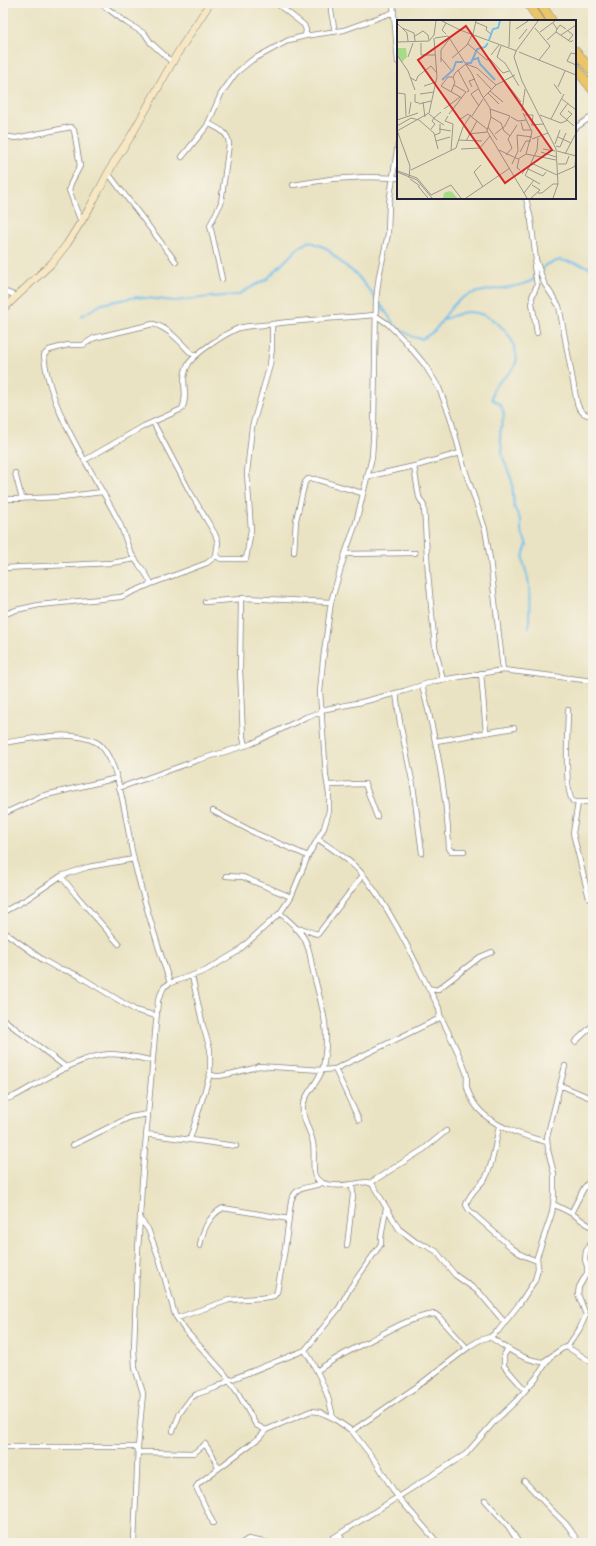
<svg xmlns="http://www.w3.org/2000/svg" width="596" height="1546" viewBox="0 0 596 1546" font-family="'IM FELL Great Primer',serif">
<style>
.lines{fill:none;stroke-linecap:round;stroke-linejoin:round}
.stream{stroke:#73c0ed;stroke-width:2}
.street-casing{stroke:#86827f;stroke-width:6}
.secondary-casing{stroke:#86827f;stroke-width:8}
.highway-casing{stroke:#86827f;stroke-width:10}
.street{stroke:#fff;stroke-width:4.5}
.secondary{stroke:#f7e8c3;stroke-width:7}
.highway{stroke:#eac669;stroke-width:9}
.inset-river{fill:none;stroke:#73c0ed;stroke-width:2}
.inset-road{fill:none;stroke:#9a968d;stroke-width:1}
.view{fill:#d62828;fill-opacity:0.15;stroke:#d62828;stroke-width:2}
.inset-edge{fill:none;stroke:#22223b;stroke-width:2}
</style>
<rect width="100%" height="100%" fill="#f7f3e8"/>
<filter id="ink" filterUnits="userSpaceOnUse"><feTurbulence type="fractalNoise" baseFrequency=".025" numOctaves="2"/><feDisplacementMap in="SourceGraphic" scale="8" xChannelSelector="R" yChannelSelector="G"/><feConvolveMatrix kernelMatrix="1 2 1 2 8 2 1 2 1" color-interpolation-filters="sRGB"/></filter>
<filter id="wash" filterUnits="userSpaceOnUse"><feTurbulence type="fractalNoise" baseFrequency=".012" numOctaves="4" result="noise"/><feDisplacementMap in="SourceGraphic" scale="16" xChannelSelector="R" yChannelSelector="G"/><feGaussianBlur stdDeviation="0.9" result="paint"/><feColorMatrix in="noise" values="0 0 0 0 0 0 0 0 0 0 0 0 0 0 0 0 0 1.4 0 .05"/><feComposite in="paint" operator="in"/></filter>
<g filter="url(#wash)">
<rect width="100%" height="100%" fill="#eae3c3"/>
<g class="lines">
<!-- stream -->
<path class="stream" d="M81,316L102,304L136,297L175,301L210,297L237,295L267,279L297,249L309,241L326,248L342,263L357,275L379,302L396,327L413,337L422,339C426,336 431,334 435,330C446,317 451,302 468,295C488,286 524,291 539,275C541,273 543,268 545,265L560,260L583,265L593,269
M444,319C451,317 461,312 468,312C489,312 511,330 515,350C516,354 518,359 516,362C511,379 491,379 492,399L501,405L504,415L500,434L503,458L512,481L514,507L521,521V531L527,545C518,564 528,568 529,585C530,599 529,613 529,627"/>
</g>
</g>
<g filter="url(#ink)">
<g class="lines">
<!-- street casing -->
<g class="street-casing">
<path id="street" d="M100,3L127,23L145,34L151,43L172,62
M276,3L304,25L306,30L305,36
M331,3V11L335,32
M393,3L398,62
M208,123C218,129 228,131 229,144L221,203L210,225L222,279
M575,128L593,116
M3,136L16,138L71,127L74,130L80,166L71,183L69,190L81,222
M182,157L207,126L221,94L236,73L252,60L289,40L305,36L344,30L394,12
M108,173L176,262
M293,185L331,179L366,177L398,178
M526,198L531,220L536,260L544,283L559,306L577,403C580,412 584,415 593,416
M536,260L534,266L537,285L532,297V303L537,333
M3,291L17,296
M85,460L144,426L182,409C190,392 178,381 189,363C197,352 226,333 239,328C249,325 261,326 272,324C306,320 341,318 375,315L388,324L404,340L425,365L439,388L450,416L464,467L485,529L490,559L503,670
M414,467L419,497L424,506L428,573L435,647L443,680
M15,473L22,499
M366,477L419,465L460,453
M8,499L62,497L102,492
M294,552L296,520L305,482L308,479H315L362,493
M345,554L415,553
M216,556L221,559H246L251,530L247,473L252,427L270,365L272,348V324
M3,568L111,563L135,559
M151,584C147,572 137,564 131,553C126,543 124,532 119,522C94,472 49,412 44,355L49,350L68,345H83L94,338L153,324C168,327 181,343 191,353L195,355
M205,602L241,599
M3,615L16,610L39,605L121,597L151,584L207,563L216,556L218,542L215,534L190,492L153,422
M481,673L486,732
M422,685C436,739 447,792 449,848L451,851H464
M396,693L400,723L413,785L422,853
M321,710L362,702L404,691L435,681L503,670L593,681
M568,710C568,725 563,796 574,802H593
M436,741L514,728
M3,743C31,739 69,729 96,742C106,747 114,767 117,778C125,805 128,833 134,861C144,902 157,943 170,983
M245,746L243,737L240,669L241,599L242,598L331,602
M328,785L365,784L377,817
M119,788L198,760L251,744L306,717L315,714H322
M578,803L573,833L589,898
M213,811L255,833L308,856
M3,814L42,796L117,778
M61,876L76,895L119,944
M226,876L243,877L291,897
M3,912L27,899L61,876L88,867L134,859
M280,913C290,922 303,932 307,945C311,954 311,965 314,975C321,1004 329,1025 325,1055C324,1060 324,1066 322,1070C318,1083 306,1092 303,1105C301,1118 311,1131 313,1143C315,1152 312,1170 315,1176C322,1191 354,1184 366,1182L370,1183L424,1149L446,1131
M296,929C308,927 308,933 318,934L363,875
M3,931L43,960L57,968L68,971L79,976L135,1010L157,1016
M428,988L437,990L480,957L492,952
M440,1015C449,1034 459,1053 466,1072C468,1077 466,1082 467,1087C476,1123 517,1134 547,1142
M3,1019L67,1068
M575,1042L593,1025
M335,1069L359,1120
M210,1074C212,1075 214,1076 216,1076C220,1077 256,1068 258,1066L322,1070L335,1069L438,1019L440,1015L439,1008C416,965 396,918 367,880C355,863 335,851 318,839
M560,1085L593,1099
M3,1099H6L15,1096C43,1081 78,1056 110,1054C124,1054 140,1058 153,1061
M499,1126C496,1141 493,1164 486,1177C480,1186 469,1193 466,1205L469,1210L512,1248L522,1255L537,1261
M146,1134L236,1146
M190,1139L210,1074V1049L203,1026L192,976
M73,1145L130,1117L148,1114
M370,1183L373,1185L399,1229L416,1242L427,1246L436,1251L455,1275L479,1292L505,1323
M553,1204L571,1213L593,1228
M571,1213L584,1188L593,1177
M140,1219L148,1229L159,1258L175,1315L185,1330L225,1374L238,1393L256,1425L266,1430L311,1411L320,1412L333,1418L352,1431L376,1462L397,1496L438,1543
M200,1246C202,1232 209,1215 223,1208L289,1219
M347,1246L353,1195L352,1184
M177,1318L229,1300L261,1298L274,1296L277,1292L285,1249L291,1201C296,1185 308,1189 322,1183
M490,1337C506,1348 523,1360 543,1362L563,1348L567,1347L579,1330L586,1315L578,1294L579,1287L587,1273V1266L585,1260L586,1251L593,1240
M567,1347L593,1363
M508,1349L504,1355V1366L525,1390
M305,1350C318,1371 329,1393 333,1418
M317,1371C333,1359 351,1350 369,1341C390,1330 411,1317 435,1314L439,1317L467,1348
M173,1431L180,1413L191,1398L197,1394L215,1388L230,1380L305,1350L339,1308L350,1288L381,1244V1238L386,1208
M352,1431L422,1383L470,1346L480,1340L490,1337L498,1331L520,1303L535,1280L538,1268L537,1257L552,1213L554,1196V1174L548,1150L547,1137L565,1066
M3,1447H138
M138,1452L194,1453L205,1444L213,1456L218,1468
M524,1481C538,1495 551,1510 565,1523C571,1529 574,1537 580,1543
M485,1500L508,1526L519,1543
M213,1523L196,1487L199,1483L259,1438L266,1430
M339,1534L344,1543
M134,1543L138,1447L143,1393L135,1368L134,1348L137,1267L142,1183L158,1000L164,987L170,983L205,971L237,952L280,913L291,897L308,856L324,828L329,811V794L326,776L320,692L323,660L331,602L345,554L356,523L372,457L374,424L376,300L379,276L388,234L389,203L398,144
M242,1543L248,1539L269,1543
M325,1543L466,1454L493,1423L516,1401L536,1378L549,1359"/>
</g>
<!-- secondary casing -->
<g class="secondary-casing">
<path id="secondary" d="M3,309L52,263L67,244L89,209L114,162L131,136L177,54L210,3"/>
</g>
<!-- highway casing -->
<g class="highway-casing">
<path id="highway" d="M528,3L540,21
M540,3L552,21
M575,51L593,72
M575,67L593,90"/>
</g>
<!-- street -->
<use href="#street" class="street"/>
<!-- secondary -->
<use href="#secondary" class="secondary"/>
<!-- highway -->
<use href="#highway" class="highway"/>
</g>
</g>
<!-- overview -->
<g transform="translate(397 20)">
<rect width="179" height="179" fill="#eae3c3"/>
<path d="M1,28H9L10,37L5,42L0,35ZM52,171L55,172L60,178H46L47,173Z" fill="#a8da88"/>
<path class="inset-river" d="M92,20L96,9L101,8L103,1M75,40L81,38L83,44L98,60M69,43H74L80,29L88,27L91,23M45,60L56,50L59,42H66"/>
<path class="inset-road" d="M45,1L63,10L120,31M141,1L119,31L117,37L125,61L159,129L161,164L156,178M78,2L90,7L89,10L94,14M49,3L45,10L49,14M156,3L160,9L159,12L174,22L176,20M1,4L10,13L11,21M5,8L17,13L18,21M138,8L153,26L142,40M119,9L131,1M160,9L163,5L169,9M170,10L176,15L171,21M143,12L158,1M76,14L79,1M164,15L179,5M18,16L26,11L31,15L32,20M38,18L51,16L75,54L84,74L93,88L94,97L90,111L130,178M122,19L130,9M150,20L159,12M0,22L32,21L37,15L39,1M24,23V35H38M71,24L90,40L93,39L106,53L112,51M104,26L100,37L108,43L122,66M112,27L113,1M122,32L179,55M179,34L174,33L170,41L179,45M0,35L11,51L18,70M94,35L102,25M11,37L16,23M44,38L54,50M55,38L70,25L75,15M44,42V30L53,18M61,50L72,71L70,72M80,54L94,69M56,57H51L44,66L65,78M14,58L19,61L21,56L34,46L40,53M107,60L124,82M157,64L164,74M27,66L39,62M75,67L72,61L78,59M161,67L168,51M81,69L74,74L82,86M93,71L106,82M54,72L58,62L56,58L58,53L69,44L80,48L99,65M0,73L8,74L9,96M91,73L102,84M18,74V82L22,83M23,74L37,72M86,78L99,65L118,55M165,79L179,90M26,82L28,97M171,83L163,94L177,106M22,84L34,81M47,89L63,77M93,89L113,96L108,106L98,114M125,91L128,69M126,93L135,112L129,134M12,94L14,82M32,94L37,98L44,92M52,94L69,72L57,65M127,95H136L135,105M143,95L164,103L171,100M51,96L48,101L56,104L54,130M75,96L86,79M94,97L104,103L107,111L113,116M114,97L121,101L129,100M36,98L47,105M154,99L167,74M170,99L175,94L171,91M0,100L21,93M22,100L37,113L41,129M62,100L71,94L90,109M124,102L126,110H135M134,105L147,104M0,106L14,98L22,100M91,107L100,120M34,109L38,104L35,101L37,98M42,109L54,111M0,110L13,146L12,158M0,111L32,93L40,57L37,18M71,114L90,112M38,115L43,113V104M120,115L135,117M161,117L174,123M135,119L151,113M61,120L85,121M39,121L53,117M69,121L80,101M158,124L163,110M159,126L163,127L169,113M64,129L83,128L93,116M146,129L158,131M102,130L121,139L129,134L159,140M160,131L179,136M123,132L129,121H134M144,132L159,137M168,134L178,115M109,135L115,128L111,119L120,105M122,139L120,148L123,150M134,143L160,155M115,144L121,131L120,115M161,144H169L172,136M84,145L77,152L86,167M178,146L179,133M14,150L59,128L66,107L74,95M1,151L20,158L34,175M0,152L20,160L35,178M125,154L129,148L146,156L149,152M161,154L179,146M128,156L140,130L141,118M129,156L143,164M13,159L23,166M21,166L31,178M127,173L137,160M141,173H145L156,164H161M34,175L54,165L64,178M69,178L113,148M134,178L143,170L135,165"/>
<path class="view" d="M69,6L155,130L108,163L21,40Z"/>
<rect width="179" height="179" class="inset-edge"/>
</g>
<!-- margin -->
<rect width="596" height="1546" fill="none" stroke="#f7f3e8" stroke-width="16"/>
</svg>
